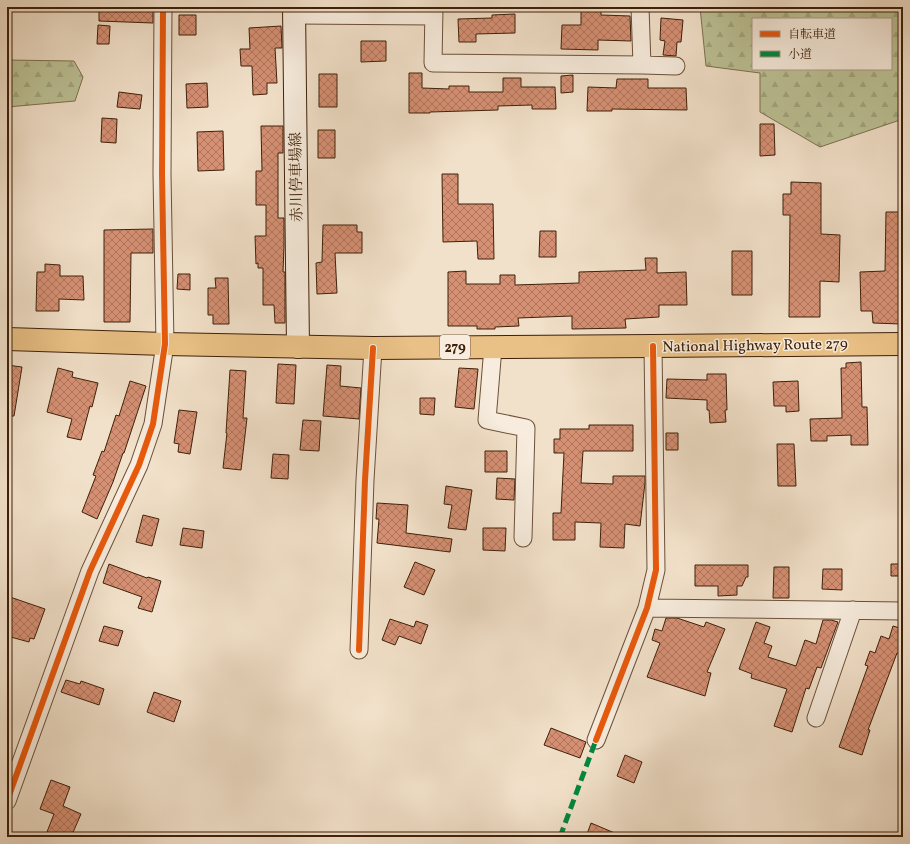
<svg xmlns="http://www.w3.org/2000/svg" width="910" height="844" viewBox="0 0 910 844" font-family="Vollkorn,'Noto Serif JP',serif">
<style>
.forest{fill:url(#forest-firs);stroke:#7d7150;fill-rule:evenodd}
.building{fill:url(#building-cross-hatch);stroke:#3e2009}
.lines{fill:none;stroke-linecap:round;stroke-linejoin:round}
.street-casing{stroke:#6b5039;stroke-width:19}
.secondary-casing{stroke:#3e2009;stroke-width:24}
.highway-casing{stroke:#3e2009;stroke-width:24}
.street{stroke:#f7ecdd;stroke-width:17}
.secondary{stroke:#f7ecdd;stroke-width:22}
.highway{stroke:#e9c085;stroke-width:22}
.quiet{stroke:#00873e;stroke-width:5;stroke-dasharray:10 5;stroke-linecap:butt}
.cycleway-casing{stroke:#f7ecdd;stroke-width:8}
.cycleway{stroke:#e8590c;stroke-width:6}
.labels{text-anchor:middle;stroke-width:3;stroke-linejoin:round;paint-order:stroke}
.shield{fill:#f7ecdd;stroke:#765d49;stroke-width:1}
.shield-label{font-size:14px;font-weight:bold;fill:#3e2009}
.street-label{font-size:15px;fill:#3e2009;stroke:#f7ecdd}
</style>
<defs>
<pattern id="forest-firs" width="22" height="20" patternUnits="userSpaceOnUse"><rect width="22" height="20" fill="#bcc296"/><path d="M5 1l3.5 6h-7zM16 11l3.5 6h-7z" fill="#a3a680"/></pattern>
<pattern id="building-cross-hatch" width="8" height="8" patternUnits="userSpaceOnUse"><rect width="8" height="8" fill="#d69074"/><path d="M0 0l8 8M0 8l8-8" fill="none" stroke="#af755d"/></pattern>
</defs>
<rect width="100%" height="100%" fill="#f2e1ca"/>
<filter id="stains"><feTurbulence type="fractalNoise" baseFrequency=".005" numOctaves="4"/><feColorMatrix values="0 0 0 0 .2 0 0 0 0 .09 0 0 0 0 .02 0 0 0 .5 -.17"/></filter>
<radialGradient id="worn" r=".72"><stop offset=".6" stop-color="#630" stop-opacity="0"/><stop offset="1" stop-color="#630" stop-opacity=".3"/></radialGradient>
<!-- forest -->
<path class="forest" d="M700,7H903V119L820,147L760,112V73L706,66ZM753,19H891V69H753Z
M7,60L74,61L83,77L75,101L7,107Z"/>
<!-- building -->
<path class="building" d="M99,7H153V23L99,21Z
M581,10H601V15L630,16L631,41L598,40V50L561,49L562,25H581Z
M515,14V33L476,34V42H459L458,19L492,18V15Z
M179,15H196V35H179Z
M661,18L683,20L681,42H677L676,56L663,55L665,41L660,40Z
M98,25L110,26L109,44H97Z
M281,26L282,48H275L277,83H267V94L253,95L252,66H241L240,49H250L249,28Z
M361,41H386V61L361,62Z
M409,73H422V88L449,89V86H469V92H503V78H521V87H555L556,109H532V105L498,106V110L430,112V113H409Z
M319,74H337V107H319Z
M573,75V92L561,93V76Z
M617,79H648V88H686L687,110L612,109V111H587L588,87L616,88Z
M207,83L208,107L187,108L186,84Z
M119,92L142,95L140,109L117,107Z
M102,118L117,119L116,143L101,142Z
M760,124H774L775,155L760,156Z
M261,126H283V153H278V218H284V246L283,272H285V323H275L274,305H263V268H258V263L256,264L255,236H266V205H256V171H262Z
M318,130H335V158H318Z
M223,131L224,170L198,171L197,132Z
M442,174H458V204H493L494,259H478L477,241L443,242Z
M791,182L821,183V234L840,235L839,282L820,281V317H789L790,215H783V194H791Z
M886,212H901V324L873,323L872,311H861L860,272L885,271Z
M323,225H357V232H362V253H335L337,293L317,294L316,263L322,262Z
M153,229V253H131L130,322H104V230Z
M540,231H556V257H539Z
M732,251H752V295H732Z
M645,258H657V273L686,272L687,305H659V317L625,319L626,328L572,329V316L518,318L519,326L495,327V329H477V326H448V272L466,271V284H500V275H515V285L579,283V272L646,270Z
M45,264L60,265V276H83L84,300L59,299V311H36L37,272H45Z
M178,274H190V290L177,289Z
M215,278H228L229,324H213V315H208V288H216Z
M861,362L862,407H867L868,445H851V435L827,436V441H811L810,419L842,418L841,368H846V363Z
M278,364L296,365L294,404L276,403Z
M7,365L22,367L14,416H7Z
M327,365L341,366L340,386L361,388L359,419L323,416Z
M58,368L73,372L72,377L98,383L92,407L90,406L81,440L67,437L72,419L47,412Z
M459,368L478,369L474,409L455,407Z
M230,370L246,371L243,418H247L241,470L223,468L227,433H226Z
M707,374H726L727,410H725L726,422L710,423L709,410H707V400L666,398L667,379L707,380Z
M130,381L146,386L124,453H123L113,482L97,519L82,512L96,476L93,475L102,451L104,452L116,415L119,416Z
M798,381L799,411L786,412V406H774L773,382Z
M420,398H435L434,415L420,414Z
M179,410L197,412L190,454L178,452L179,444L174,443Z
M303,420L321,421L319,451L300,450Z
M589,425H633V451H583L581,483L613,484V476H645V483L640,526L625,524L624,548L600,547L601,523L575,522V540H553V513H561L564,453H554V439H560V429H589Z
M666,433H678V450H666Z
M777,444H794L796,486H778Z
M485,451H507V472H485Z
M273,454L289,455L288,479L271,478Z
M497,478L515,479L514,500L496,499Z
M446,486L472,490L466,530L448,528L452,505L444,504Z
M377,503L408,505L406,533L452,539L450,552L377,543L379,519H376Z
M143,515L159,519L152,546L136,542Z
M183,528L204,531L202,548L180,545Z
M483,528H506L505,551L483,550Z
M415,562L435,570L424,595L404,587Z
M109,564L147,578L148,577L161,581L152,612L138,608L142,597L103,583Z
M891,564H903V576H891Z
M695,565H748V577H746L742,586H737V595L718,596V586H695Z
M774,567H789V598H773Z
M823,569H842V590L822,589Z
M7,596L45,609L34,639L30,638L29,642L7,636Z
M666,618H677L704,627L706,622L725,629L707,672L711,673L705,696L647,677L660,643L652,640L655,629L662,631Z
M390,619L414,627L416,621L428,625L421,644L399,636L395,645L382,640Z
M823,620H831L838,622L821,668L817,667L809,689L806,688L792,732L774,726L787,689L751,678L752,674L739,669L756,622L770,627L764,643L772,646L768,657L796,666L805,640L816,644Z
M104,626L123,631L118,646L99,641Z
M893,626L903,629V642L899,654L897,653L868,730H870L862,755L839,747L868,666L865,665L870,651L875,653L881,636L889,639Z
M66,680L80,684L81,681L104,689L99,705L61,692Z
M154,692L181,701L174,722L147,712Z
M551,728L586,742L580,758L544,745Z
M625,755L642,762L634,783L617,776Z
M51,780L70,787L63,806L81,814L71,837H45L54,814L40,809Z
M591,823L624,837H586Z"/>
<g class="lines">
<!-- street casing -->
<g class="street-casing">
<path id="street" d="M434,7L433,63L642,65L676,66
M640,7L642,65
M294,15L434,16
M493,347L487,420L526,428L523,538
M647,608L903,611
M359,650L365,480L373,348
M816,718L853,610
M596,740L647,608L656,570L653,346
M7,801L90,571L139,465L153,424L165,344L162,174L163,7"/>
</g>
<!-- secondary casing -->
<g class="secondary-casing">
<path id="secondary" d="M294,7L298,347"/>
</g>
<!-- highway casing -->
<g class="highway-casing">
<path id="highway" d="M7,339L165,344L373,348L653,346L903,344"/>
</g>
<!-- street -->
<use href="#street" class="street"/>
<!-- secondary -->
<use href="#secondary" class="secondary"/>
<!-- highway -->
<use href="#highway" class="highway"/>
<!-- quiet -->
<path class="quiet" d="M560,837L596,740
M847,837L848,835"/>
<!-- cycleway casing -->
<g class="cycleway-casing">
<path id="cycleway" d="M359,650L365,480L373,348
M596,740L647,608L656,570L653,346
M7,801L90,571L139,465L153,424L165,344L162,174L163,7"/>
</g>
<!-- cycleway -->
<use href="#cycleway" class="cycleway"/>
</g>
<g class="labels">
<!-- shield labels -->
<rect class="shield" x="440" y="335" width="30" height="24" rx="3"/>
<g class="shield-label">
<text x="455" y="352">279</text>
</g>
<!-- street labels -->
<g class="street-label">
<text transform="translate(296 177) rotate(-91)" y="5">赤川停車場線</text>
<text transform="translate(755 345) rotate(-1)" y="5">National Highway Route 279</text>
</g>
</g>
<!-- margin -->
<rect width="910" height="844" fill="none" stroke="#f2e1ca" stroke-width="24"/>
<rect x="8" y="8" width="894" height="828" fill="none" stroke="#3e2009" stroke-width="2"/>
<rect x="12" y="12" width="886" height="820" fill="none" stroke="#3e2009"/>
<!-- legend -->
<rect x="752" y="18" width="140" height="52" fill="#f7ecdd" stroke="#ad9a88"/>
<rect x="760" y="31" width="20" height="6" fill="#e8590c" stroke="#ad9a88"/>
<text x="788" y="38" font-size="12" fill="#3e2009">自転車道</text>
<rect x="760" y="51" width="20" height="6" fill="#00873e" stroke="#ad9a88"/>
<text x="788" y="58" font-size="12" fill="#3e2009">小道</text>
<rect width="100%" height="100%" filter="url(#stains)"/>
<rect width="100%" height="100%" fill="url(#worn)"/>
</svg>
